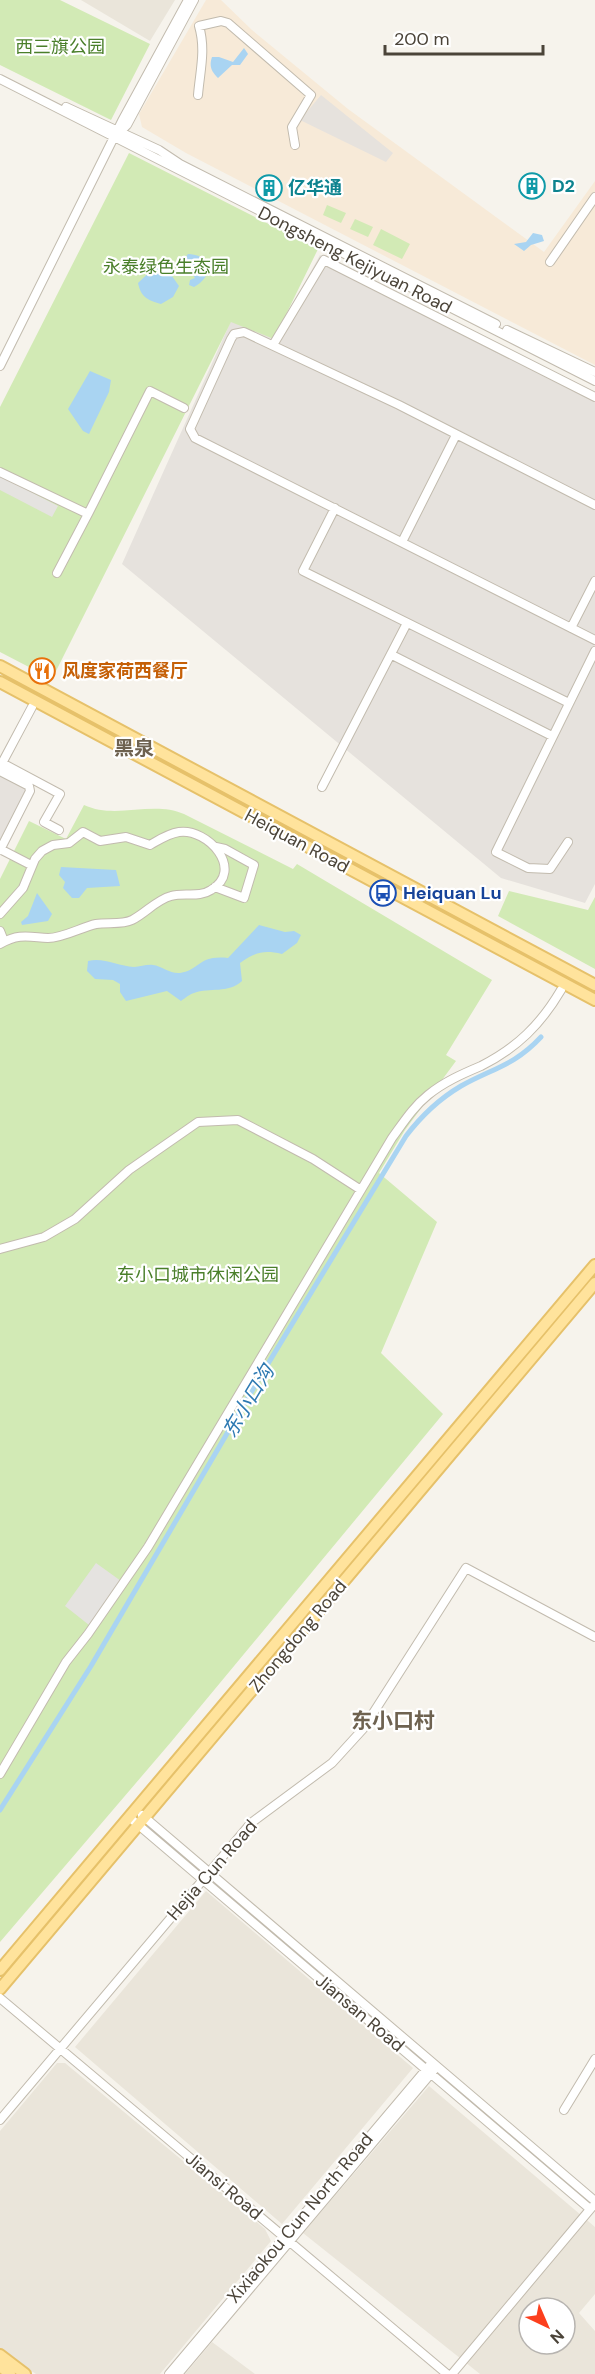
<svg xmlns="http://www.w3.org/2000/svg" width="595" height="2374" viewBox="0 0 595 2374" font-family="'DM Sans','Noto Sans SC',sans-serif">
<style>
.residential{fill:#eae5da;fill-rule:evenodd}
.commercial{fill:#f7ead8}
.industrial{fill:#e6e2dd}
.green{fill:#d2eab5}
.parking{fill:#e5e3e0}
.water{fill:#a9d4f2}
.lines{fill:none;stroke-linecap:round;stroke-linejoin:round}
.canal{stroke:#a9d4f2;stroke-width:5}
.minor-casing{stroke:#c2bbae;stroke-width:10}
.major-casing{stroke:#e6c16a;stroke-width:14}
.minor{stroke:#fff;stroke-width:8}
.major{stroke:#ffe39c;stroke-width:10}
.labels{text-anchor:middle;stroke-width:4.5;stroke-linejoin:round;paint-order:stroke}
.park-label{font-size:18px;fill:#4a7f2a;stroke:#fff}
.culture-label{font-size:18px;font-weight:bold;fill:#0d838f;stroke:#fff;text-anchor:start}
.street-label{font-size:18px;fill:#4b4439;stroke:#fff}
.food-label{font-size:18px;font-weight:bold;fill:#c56008;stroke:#fff;text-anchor:start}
.transit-label{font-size:18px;font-weight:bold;fill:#164399;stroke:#fff;text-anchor:start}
.neighbourhood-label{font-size:20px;font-weight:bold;fill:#6e6250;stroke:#fff}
.water-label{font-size:20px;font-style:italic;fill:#2e7ab2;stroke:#fff}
.quarter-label{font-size:21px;font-weight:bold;fill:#6e6250;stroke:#fff}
</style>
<rect width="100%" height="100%" fill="#f6f3ec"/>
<!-- residential -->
<path class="residential" d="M81,0H175L150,41Z
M206,1891L413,2068L282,2224L75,2047Z
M57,2063H65L265,2229L271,2241L160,2374H36L0,2350V2131Z
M429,2086L595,2227V2294L579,2313L595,2331V2374H480L303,2233ZM529,2308H565V2344H529Z
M212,2342L255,2374H185Z"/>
<!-- commercial -->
<path class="commercial" d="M206,0H221L252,30L348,109L544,252L595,181V365L186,153L142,127L139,114Z"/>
<!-- industrial -->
<path class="industrial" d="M321,95L393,153L386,162L300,120Z
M320,255L595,392V884L585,903L501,878L122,564L231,321L274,338Z
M0,775L26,789L0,841Z"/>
<!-- green -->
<path class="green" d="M0,0H60L150,44L111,120L0,65Z
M129,153L318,249L274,339L231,322L52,679L0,652V407Z
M327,205L346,213L341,223L323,215Z
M355,219L373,227L368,237L350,229Z
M381,229L410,244L402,259L373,245Z
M84,805C116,820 152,800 184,814L293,869L297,864L492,980L446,1055L456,1061L405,1130L379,1173L437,1222L381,1353L443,1414L171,1742L0,1942V879L29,821L66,839Z
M509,891L588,910L595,897V969L498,916Z"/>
<!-- parking -->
<path class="parking" d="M0,476L58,506L52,517L0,490Z
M96,1563L121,1581L89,1625L65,1606Z"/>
<!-- water -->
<path class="water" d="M244,48L248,54L240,65H232L218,78C211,71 209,66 212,57H219L233,62Z
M533,233L542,235L544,241L531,245L524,251L514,244L526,242Z
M188,254C215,255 213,277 194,287L189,285L190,280L195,278L191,272L184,269L180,264Z
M157,265L172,276L179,286L173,297L161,304C147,300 141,297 138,283Z
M90,371L111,380L109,392L89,434L83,431L68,409Z
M61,867L116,870L120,886L87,888L79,898H72L63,888L65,882L59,875Z
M37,893L52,914L48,921L22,925L21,922L28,916Z
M259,925L285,932L294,931L301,935L297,943L282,954C264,950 255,952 240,963L242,981C228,994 210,987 194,993C190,994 185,998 181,1001L167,991L126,1001L120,992V984L113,980L95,979L87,971L88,961C103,957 118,966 134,967C140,967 147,964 153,965C162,966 170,974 180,973C201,970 197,955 228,958Z"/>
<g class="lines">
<!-- canal -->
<path class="canal" d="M0,1810L91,1666L263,1372L406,1136C422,1115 439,1099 461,1086C493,1068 514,1066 541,1037"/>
<!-- minor casing -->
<g class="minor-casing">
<path id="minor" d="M0,79L595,381
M198,95C200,71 206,50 199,26L221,21L228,23L311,95L292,127L295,145
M66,107L159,150L180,164L496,324
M118,134L127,125L194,0
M550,262L595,197
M507,330L595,372
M273,345L324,260L595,397
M0,366L122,121L188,0
M0,472L88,514L57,573
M595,505L399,405L244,332L234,334L231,339L190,429L195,438L595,640
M335,508L303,571L569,703
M88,514L150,391L184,408
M402,542L456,435
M571,628L595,581
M392,655L552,736
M2,763L60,794L44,822L59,830
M0,767L32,707
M0,771L29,786L30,791L0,850
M322,787L407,623
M568,842L550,869L528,868L496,852L595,651
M0,849L31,865
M215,887L244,898L254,865L225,849L216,847
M0,914L23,888L35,859L42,851L53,845L69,843L83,832L100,841L126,837L150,845C159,840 167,834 179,832C208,828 245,870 211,890C199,898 184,892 171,896C156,900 146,913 132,920C122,925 107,922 96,924C82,927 63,938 48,938C29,937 19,933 0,944
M0,931L4,941
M0,1249L44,1237L75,1219L129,1170L198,1122L238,1120L313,1159L361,1190
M0,1774L66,1662L88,1634L148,1547L392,1138C403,1123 413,1107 428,1095C444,1082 462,1074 481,1066C517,1048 541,1024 561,990
M142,1815L595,2201
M129,1817L590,2209
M0,1998L447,2374
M564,2110L595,2059
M0,2120L251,1823L332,1763L363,1729L466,1568L595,1637
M169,2374L429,2066
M178,2374L434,2070
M452,2374L592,2207"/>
</g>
<!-- major casing -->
<g class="major-casing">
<path id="major" d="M0,666L595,985
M0,682L595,1000
M0,1970L595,1265
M0,1989L595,1283
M0,2355L25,2374
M0,2366L10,2374"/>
</g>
<!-- minor -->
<use href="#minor" class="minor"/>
<!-- major -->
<use href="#major" class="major"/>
</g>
<!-- icons -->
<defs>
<g id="building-ring" transform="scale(1.35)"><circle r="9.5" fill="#fff" stroke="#0f9aa8" stroke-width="1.5"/><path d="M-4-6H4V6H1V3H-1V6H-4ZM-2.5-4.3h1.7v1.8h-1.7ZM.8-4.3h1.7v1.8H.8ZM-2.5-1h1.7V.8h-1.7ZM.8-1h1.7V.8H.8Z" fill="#0f9aa8"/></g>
<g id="restaurant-ring" transform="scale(1.35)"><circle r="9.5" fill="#fff" stroke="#e8710a" stroke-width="1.5"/><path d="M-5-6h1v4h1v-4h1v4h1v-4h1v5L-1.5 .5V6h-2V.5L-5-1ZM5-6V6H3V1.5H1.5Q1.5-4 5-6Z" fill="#e8710a"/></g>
<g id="bus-ring" transform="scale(1.35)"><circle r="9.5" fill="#fff" stroke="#1a4fb4" stroke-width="1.5"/><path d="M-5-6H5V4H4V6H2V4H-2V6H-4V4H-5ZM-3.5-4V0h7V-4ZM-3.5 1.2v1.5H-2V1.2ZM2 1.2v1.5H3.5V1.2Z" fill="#1a4fb4"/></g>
</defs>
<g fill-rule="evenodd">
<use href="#building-ring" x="532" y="186"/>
<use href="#building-ring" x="269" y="188"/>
<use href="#restaurant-ring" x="42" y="671"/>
<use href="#bus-ring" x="383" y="893"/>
</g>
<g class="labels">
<!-- park labels -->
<g class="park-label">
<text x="60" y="53">西三旗公园</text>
<text x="166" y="273">永泰绿色生态园</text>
<text x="198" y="1281">东小口城市休闲公园</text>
</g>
<!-- culture labels -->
<g class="culture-label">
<text x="552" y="192">D2</text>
<text x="288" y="194">亿华通</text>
</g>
<!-- street labels -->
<g class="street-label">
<text transform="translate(355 260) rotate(27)" y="6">Dongsheng Kejiyuan Road</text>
<text transform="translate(297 841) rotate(28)" y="6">Heiquan Road</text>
<text transform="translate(298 1636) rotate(-50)" y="6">Zhongdong Road</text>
<text transform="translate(212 1870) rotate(-49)" y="6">Hejia Cun Road</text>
<text transform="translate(360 2013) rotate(40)" y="6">Jiansan Road</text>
<text transform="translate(224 2186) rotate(40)" y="6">Jiansi Road</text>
<text transform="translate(300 2218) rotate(-50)" y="6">Xixiaokou Cun North Road</text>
</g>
<!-- food labels -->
<g class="food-label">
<text x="62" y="677">风度家荷西餐厅</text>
</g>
<!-- transit labels -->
<g class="transit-label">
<text x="403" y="899">Heiquan Lu</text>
</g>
<!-- neighbourhood labels -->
<g class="neighbourhood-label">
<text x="134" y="755">黑泉</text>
</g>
<!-- water labels -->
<g class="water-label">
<text transform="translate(248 1401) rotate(-59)" y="7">东小口沟</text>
</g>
<!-- quarter labels -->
<g class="quarter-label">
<text x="393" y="1728">东小口村</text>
</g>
</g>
<!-- north arrow -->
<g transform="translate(547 2326) rotate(136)"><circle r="28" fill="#ffffff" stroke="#b7b4b0" stroke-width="1.5"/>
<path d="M0-4.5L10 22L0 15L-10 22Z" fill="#fc3f1d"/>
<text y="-9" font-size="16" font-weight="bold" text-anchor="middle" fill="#4b4439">N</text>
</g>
<!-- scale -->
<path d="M385 45v9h158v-9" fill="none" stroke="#4b4439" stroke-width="3"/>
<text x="394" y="45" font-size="18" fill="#4b4439" stroke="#ffffff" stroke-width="4.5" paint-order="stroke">200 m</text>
</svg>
